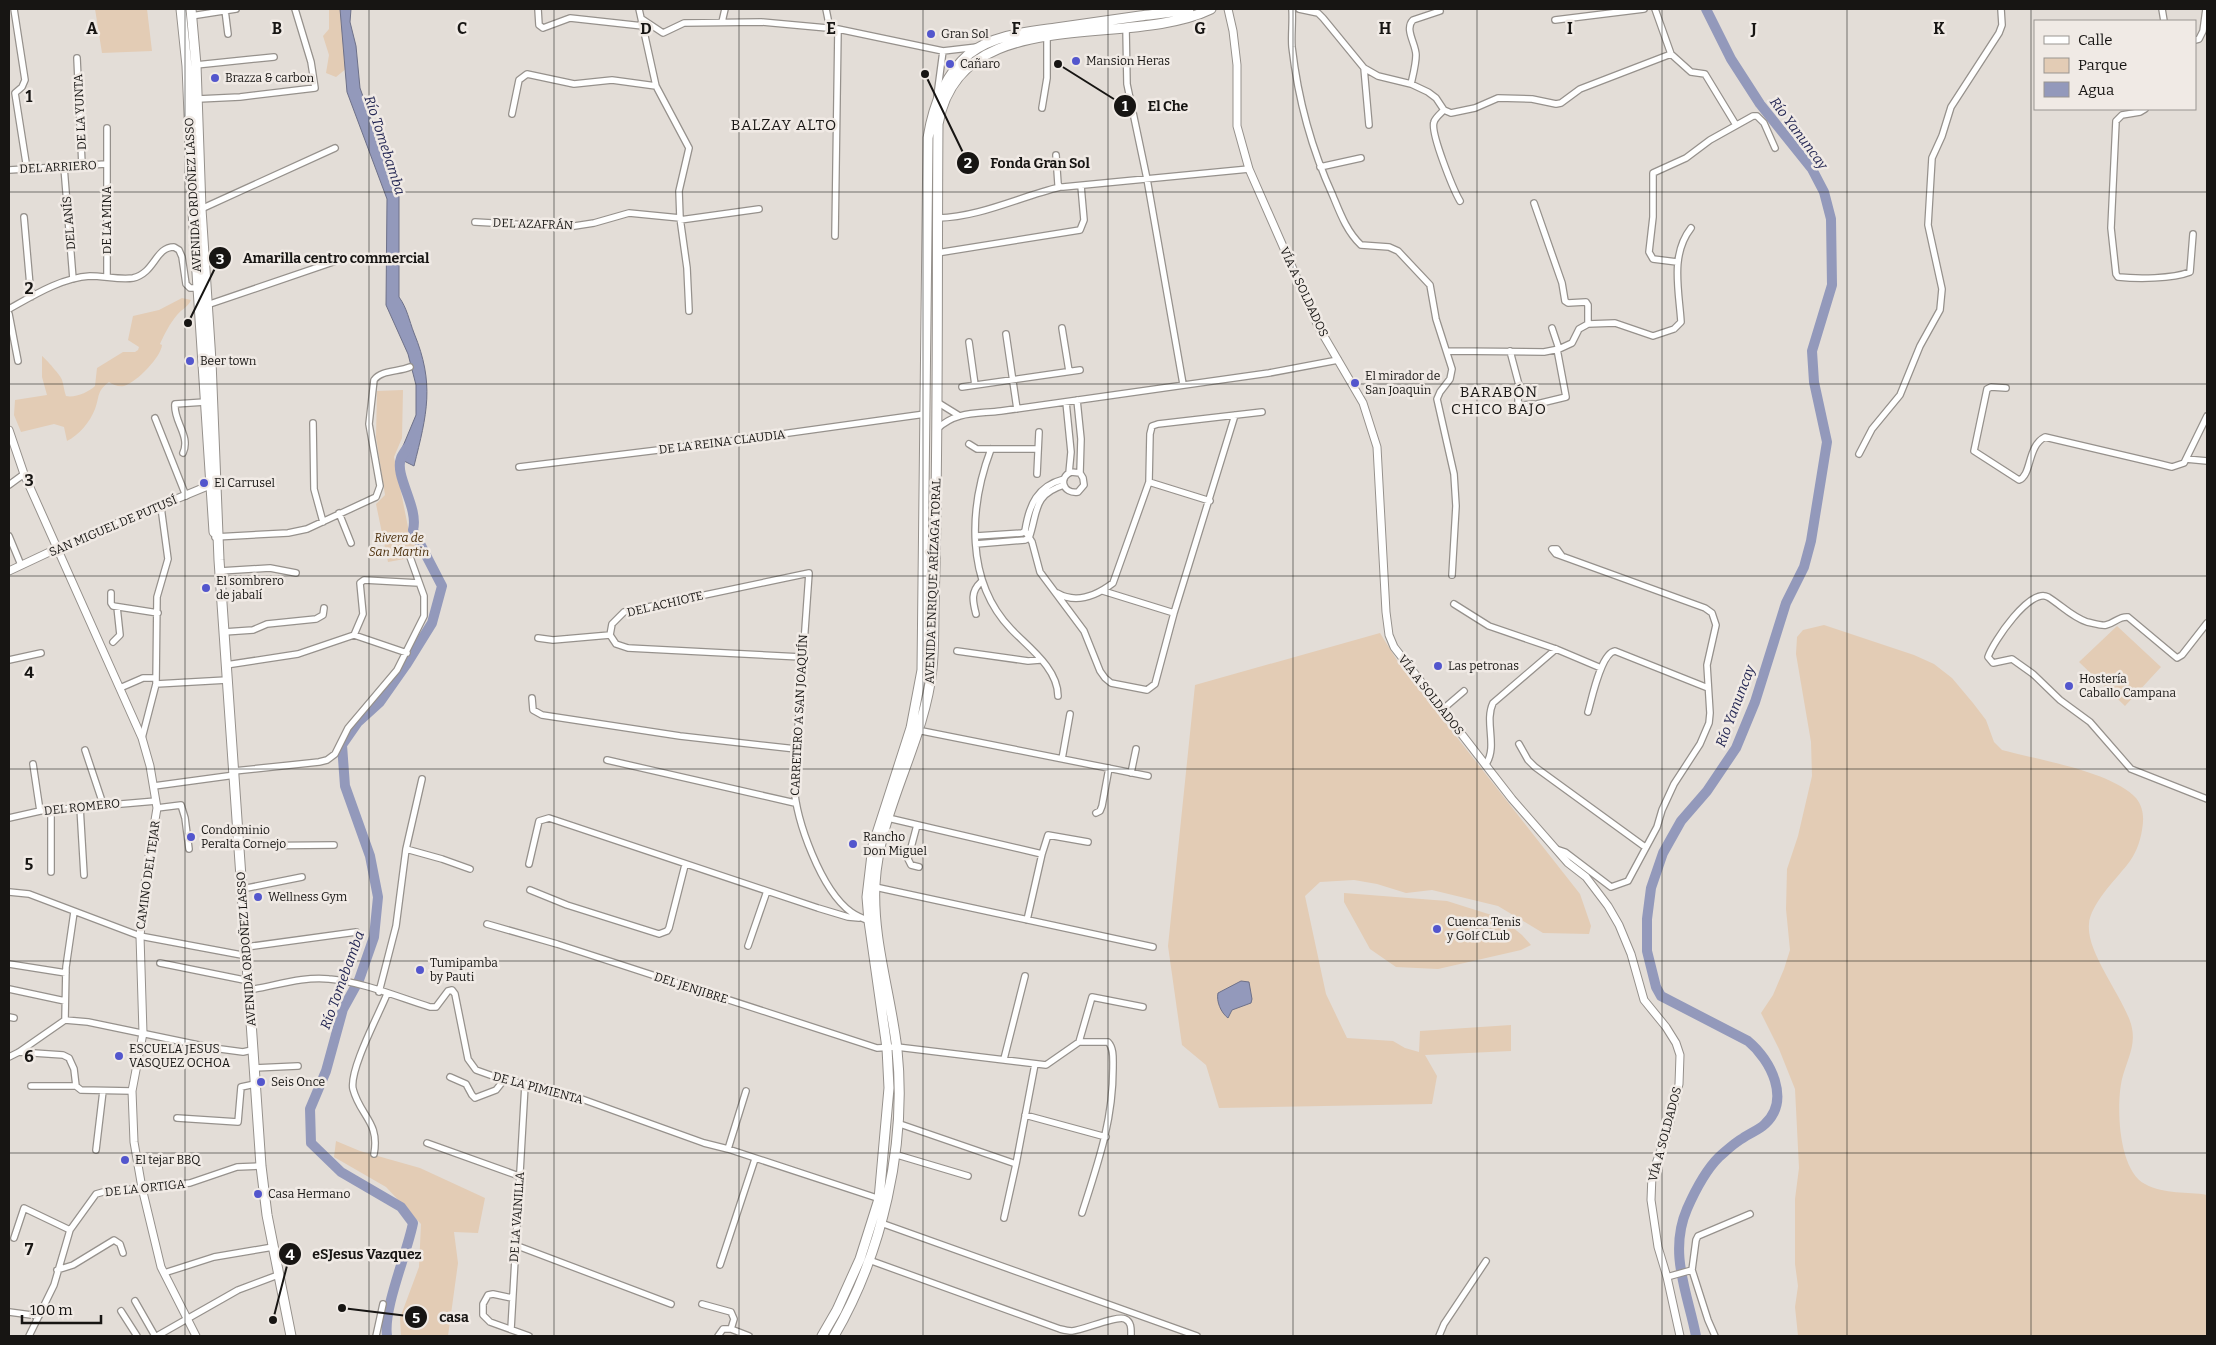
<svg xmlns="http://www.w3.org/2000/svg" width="2216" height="1345" viewBox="0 0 2216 1345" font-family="Bitter,serif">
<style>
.green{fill:#e3ccb5}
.water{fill:#9399bb;stroke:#6e7189}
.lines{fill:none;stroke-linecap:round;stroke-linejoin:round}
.river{stroke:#9399bb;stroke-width:10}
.minor-casing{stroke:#96918c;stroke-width:8}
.tertiary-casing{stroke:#96918c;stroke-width:9}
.primary-casing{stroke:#96918c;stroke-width:11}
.minor{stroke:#fff;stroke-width:5.5}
.tertiary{stroke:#fff;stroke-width:7}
.primary{stroke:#fff;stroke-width:9}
.grid{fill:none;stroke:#171513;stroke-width:1;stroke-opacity:0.55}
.poi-dot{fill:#5356cd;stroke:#f0eae5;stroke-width:2}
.labels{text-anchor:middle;stroke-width:5;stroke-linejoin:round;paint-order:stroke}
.poi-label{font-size:12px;fill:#171513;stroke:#f0eae5;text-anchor:start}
.street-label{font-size:12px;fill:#171513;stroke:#f0eae5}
.park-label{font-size:12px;font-style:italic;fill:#4c2f0b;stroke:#f0eae5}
.water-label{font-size:14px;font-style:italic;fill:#232653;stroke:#f0eae5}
.quarter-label{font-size:15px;letter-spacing:1px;fill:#171513;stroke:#f0eae5}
.grid-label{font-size:16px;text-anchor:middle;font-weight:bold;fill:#171513;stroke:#f0eae5;stroke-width:5;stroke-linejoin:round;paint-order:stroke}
.leader{fill:none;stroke:#171513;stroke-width:2}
.callout-dot{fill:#171513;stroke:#f0eae5;stroke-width:2}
.mark-label{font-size:15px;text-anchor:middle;font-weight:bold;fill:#fff}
.callout-label{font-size:14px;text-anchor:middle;font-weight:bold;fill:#171513;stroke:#f0eae5;stroke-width:5;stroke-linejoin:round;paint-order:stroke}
</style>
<rect width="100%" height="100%" fill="#e3ddd7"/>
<!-- green -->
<path class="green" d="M95,9H147L152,51L102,53Z
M329,9H343L347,68L336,77L326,73L329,55L323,36L329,29Z
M182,298L191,300C188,307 182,309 177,315C170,323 164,335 160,344L162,345C161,357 137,382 124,386C119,387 113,385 109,382C96,392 100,396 95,409C90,422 79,435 67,441L64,427L54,424L21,432L14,415L15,400L47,395L42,377V356C45,358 62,377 62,380C64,386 64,391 66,396C75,398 89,392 95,386L97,368L123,352H135L138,350L139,347L128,340L133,316L159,310Z
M403,390L402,438L394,457L409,532L421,556L388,562L376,504L385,495L376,437L377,391Z
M1824,625L1914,655L1934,664L1952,678L1973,703L1986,720L1994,742L2002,750C2038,760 2111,771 2136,798C2144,808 2144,819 2142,830C2140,843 2135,855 2127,865C2115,880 2090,905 2089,924C2086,952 2122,995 2131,1024C2137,1045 2127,1059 2122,1079C2116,1105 2118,1170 2145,1184C2165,1195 2187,1191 2207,1195V1336H1798L1795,1307L1798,1286L1795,1264V1199L1799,1168L1795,1089L1779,1049L1761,1013L1773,995L1784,969L1790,950L1786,909L1787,869L1798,836L1812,776L1811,742L1796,654L1797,637L1803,630Z
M2117,626L2161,667L2125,706L2079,662Z
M1380,633L1400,665L1580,894L1591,926L1589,934L1543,933L1498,906L1432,890L1406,893L1377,884L1354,880L1320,882L1305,896L1326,994L1347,1038L1393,1041L1405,1048L1419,1052L1420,1031L1511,1025V1051L1425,1055L1437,1076L1432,1104L1219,1108L1206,1065L1182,1045L1168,946L1195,685Z
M1344,893L1447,901L1501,918L1522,935L1531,945L1521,950L1438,969L1396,967L1370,949L1344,902Z
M336,1141L360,1151L420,1168L485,1198L478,1233L454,1232L458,1263L448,1336H401L400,1318L419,1267L421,1224L386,1187L334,1157Z"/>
<!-- water -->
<path class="water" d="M340,9H351L350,22L356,46L360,88L399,197V297C407,308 409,320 414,333C435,384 427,414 414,466L398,458L416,415V385L408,354L386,305L387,199L347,92Z
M1241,981L1249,982L1252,999L1251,1003L1232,1010L1228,1018C1221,1013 1216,1001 1218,993Z"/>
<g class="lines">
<!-- river -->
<path class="river" d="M387,1336C383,1308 407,1254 413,1223L401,1207L341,1172L311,1143L310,1109L326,1071L343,1009L359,980L374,937L378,897L370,856L345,786L342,745L358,722L380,702L406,665L432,623L442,586L413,530C419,507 394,476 401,458C402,455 405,451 407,448
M1696,1336C1688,1294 1668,1253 1687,1209C1694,1193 1706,1170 1719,1157C1726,1151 1734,1143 1743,1138C1750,1133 1759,1130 1765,1124C1791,1100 1771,1060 1748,1041L1661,996L1656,987L1647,951V919L1651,888L1663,853L1681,821L1707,791L1736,748L1755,702L1786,603L1804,567L1811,541L1827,442L1814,382L1812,351L1832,285L1831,219L1824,192L1812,169L1760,104L1731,59L1706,9"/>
<!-- minor casing -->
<g class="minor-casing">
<path id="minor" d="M14,9L25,80L22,87L15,93L27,169
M538,9L539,25L543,28L570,18L643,26
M639,9L656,86L689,148L679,191L680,218L687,268L689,311
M826,9L830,29
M1292,9C1293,22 1291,35 1292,47C1298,99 1311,148 1333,196C1340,213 1347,232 1361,245L1389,247L1398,251L1430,285L1436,319L1452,369L1450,379L1440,392L1437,399L1454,474L1456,506L1452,575
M1299,9L1318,13L1323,18L1364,68L1378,76L1411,84L1428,92L1436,98L1444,110L1451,113L1475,108L1498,98L1532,99L1556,104L1561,103L1580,89L1671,54L1691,72L1705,74L1736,125
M1655,9L1671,54
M2162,9L2164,21
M225,10L228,34
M191,16L236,9
M642,19L663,33L684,23L761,22L838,29L943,51L977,47
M1555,20L1644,9
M722,22L725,9
M1126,28L1127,84L1147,179L1183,384
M2195,40L2199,39L2203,31L2206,9
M77,58L82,165
M196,65L274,57
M1364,68L1369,125
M1411,84C1413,75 1416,64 1416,55C1416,44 1404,29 1413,20L1440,11
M937,96L943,51
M198,99L240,97L315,88L311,62L295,9
M1042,108L1047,78V37
M2145,109L2140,112L2122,115L2116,121L2111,228L2116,274L2118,277C2138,279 2172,279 2190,272L2193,234
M1444,110C1441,113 1435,118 1434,122C1430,132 1453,189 1460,201
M512,114L519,80L527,74L574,84L612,80L656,86
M107,128V276
M1056,155L1058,184L1060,187H1063L1249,169
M64,167L73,279
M1320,167L1361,158
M9,170L106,164
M1534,203L1562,283L1565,301L1568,303L1586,302L1588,305V324
M201,209L335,148
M24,217L31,297
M938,218C980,217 1019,197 1060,187
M680,220L759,209
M475,222L568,227L594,223L629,213L680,218
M835,236L838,29
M937,253L1080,230L1084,220L1081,186
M1677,262L1653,259L1649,252L1653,217V173L1686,158L1710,140L1753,116H1757L1764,123L1775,148
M207,305L339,260
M9,309C34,295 61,278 90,276C104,276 120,280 133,278C155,273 155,247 174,247L179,250L182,257L186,284L190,288H198
M9,314L18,361
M1062,328L1069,371
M1552,328L1559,349
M1006,334L1017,409
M969,342L975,385
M1447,351L1544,352L1559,349L1572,343L1579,329L1588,324L1615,323L1653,336L1674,329L1681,322C1679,290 1670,255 1691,228
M1510,351L1519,385L1518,402L1521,405L1537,404L1566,397L1557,349
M962,387L1080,370
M2006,388L1991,387L1987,389L1974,451L2019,480C2032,475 2027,446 2045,437L2160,464L2172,467L2184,463L2207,416
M1077,400L1081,439L1080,473L1083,478L1084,485L1078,492C1063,494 1058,478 1071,472L1080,473
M937,402L958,415
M1066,402L1071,452L1069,473
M155,418L186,496
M313,423L314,489L323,522
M937,429C956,411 976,414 1001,411L1269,373L1338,360
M969,444L977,449H1037
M991,449C969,507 965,581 1011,629C1028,647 1058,668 1058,696
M183,453C191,436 173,421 175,404L205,402
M1859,454L1872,429L1900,395L1920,346L1940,310L1942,289L1928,225L1932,158L1942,136L1951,107L1999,33L2002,25L2001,9
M2186,459L2207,461
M519,467L732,441L925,414
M1037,474L1039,432
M1149,482L1210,501
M9,485L24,474
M339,513L351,543
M1025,531L1032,542L1040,572L1084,631L1100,671L1105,678L1111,683L1147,690L1155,684L1174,613L1235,415
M9,536L21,565
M976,536L1022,533L1025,531C1029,505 1037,486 1064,479
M215,537L288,533L307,529L376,497L380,486L369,424L374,380C381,370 398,372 410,367
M976,544L1025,540L1029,538C1038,513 1032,495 1064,485
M220,571L270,568L296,573
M1103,591L1174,613
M111,593V603L113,606L158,613
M1057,593C1076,604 1096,596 1113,583L1149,482L1150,434L1152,426L1158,424L1262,412
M1454,604L1489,626L1556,649L1601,668
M976,614C973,602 970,592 981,582
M2207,623L2182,655L2177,658L2128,617C2119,616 2115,623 2106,625C2101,626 2093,623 2087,622C2072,617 2061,605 2048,597C2030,587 1993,642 1988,657L1993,663L2012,659L2033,674L2060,700L2090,722L2131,769L2207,799
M224,632L253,630L267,624L316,619L323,615L324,608
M538,638L553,640L610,635
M113,642L120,635L117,607
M957,651L1028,661L1040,660
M407,653L354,635L363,614L360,583L364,580L419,583
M801,657L628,648L616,644L610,635L612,624L624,612L809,573L794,785C796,821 821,890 851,912C858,917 864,919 872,922
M9,660L41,653
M226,665L298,654L354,635
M156,684L227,680
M120,688L143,678H156
M532,698L533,710L542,715L680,736L796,749
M1443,709L1464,691
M1588,712C1592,698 1601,653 1615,651L1708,688
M917,730L1148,776
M142,738L156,684L157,597L168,559L161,507
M1519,744L1528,760L1535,767L1645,847
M85,750L103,804
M1062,759L1070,714
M607,760L795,803
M33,764L40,811
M1486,764C1498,746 1484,722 1493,703L1556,649
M234,771L319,762L327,760L335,754L348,728L397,670L424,616V596L410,557
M1131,773L1136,749
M154,786L235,775
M80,807L84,875
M157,808L181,805L185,818L189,849
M51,810V872
M1096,813L1100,811L1102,806L1109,768
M9,818L40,811L156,801
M888,818L1042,854L1048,835L1088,842
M917,825L908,859L911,865L919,867
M239,846L334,845
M406,849L442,859L470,869
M1556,849L1565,852L1611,887L1628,881L1657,827L1662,810L1674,784L1700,744L1709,723L1710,713L1707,665L1716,625L1712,613L1705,608L1556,554L1552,549H1557L1562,556
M529,864L539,821L549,818L818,908L848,917L859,918
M875,887L1153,947
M242,889L302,877
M530,890L567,905L659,934L667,931L669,928L685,865
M9,892L29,894L140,936L247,956
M1027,920L1042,854
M487,924L557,944L877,1048L897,1047L1046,1065L1079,1042H1108C1114,1048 1113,1059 1113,1068C1113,1121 1098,1163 1082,1213
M748,946L767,891
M246,947L356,932
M160,963L249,981
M9,964L66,973
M9,989L65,1001
M249,990C275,986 303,976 329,979C363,982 398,997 430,1007H436L448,991L452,990L455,994L468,1059L476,1070L504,1080L546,1088L579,1098L704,1143L728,1149L880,1199
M379,992L396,926L406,849L422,779
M9,1017L14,1018
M65,1020L66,967L74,912
M1079,1042L1092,997L1143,1007
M19,1052L63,1055L69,1058L74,1069L76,1086L81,1090L132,1091
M9,1057L19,1052L65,1020L88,1022L213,1048L243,1052L252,1050
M1004,1059L1025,976
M254,1068L298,1066
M450,1077L466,1084L472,1095L475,1098L496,1090L504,1080
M31,1086H76
M1025,1115L1106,1137
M177,1118L238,1122L241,1087L255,1084
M897,1123L1016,1164L1004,1218
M427,1143L519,1176
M728,1149L746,1091
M96,1150L103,1091
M374,1154C380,1122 360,1116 353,1089C349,1070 379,1014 387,994
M894,1154L968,1176
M1016,1164L1035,1064
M881,1223L1197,1336
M14,1238L24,1208L70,1230
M515,1245L671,1304
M869,1260L1060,1329C1064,1330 1068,1331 1072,1331C1084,1330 1117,1315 1125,1319C1132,1322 1131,1330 1131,1336
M720,1265L755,1159
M57,1270L73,1265L114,1240L120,1244L123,1253
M164,1273L214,1257L273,1247
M1667,1277L1692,1270
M512,1298L493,1294L488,1295L483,1304V1315L490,1322L529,1336
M135,1301L155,1336
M702,1304L731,1312L734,1319L731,1329
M121,1311L137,1336
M9,1312L39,1316
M511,1329L525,1085
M29,1336L54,1285L70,1230L96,1194L103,1192L190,1183L237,1167L261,1166
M157,1336L238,1290L278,1275
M376,1336L383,1304
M718,1336L723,1329H731L749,1336
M1439,1336L1444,1324L1486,1261
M1715,1336L1708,1320L1692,1270L1696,1240L1698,1236L1750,1214"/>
</g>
<!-- tertiary casing -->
<g class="tertiary-casing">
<path id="tertiary" d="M1228,9L1233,31L1237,65V126L1249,169L1318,326L1363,403L1377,447L1386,612L1389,635L1394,647L1512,799L1568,863L1586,877L1608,906L1619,925L1631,954L1644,1000L1666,1027L1676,1043L1680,1055L1679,1084L1668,1130L1652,1175L1651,1200L1658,1247L1667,1277L1680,1336
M9,430L24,474L142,738L150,766L157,808L146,875L140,936L143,1033L132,1091L134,1142L142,1188L161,1267L196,1336
M9,571L58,548L215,483"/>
</g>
<!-- primary casing -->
<g class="primary-casing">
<path id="primary" d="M181,9L187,66L193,212L214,532
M191,9L196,65L201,209L211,361L219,560L261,1166L267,1215L291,1336
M822,1336L837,1310L860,1259L879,1199L889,1088L887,1048L869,921L867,897L873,846L911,728L922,670L928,138C933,107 944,76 969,54C993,35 1027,32 1056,28C1084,24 1112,20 1140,16C1156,14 1173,13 1189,9
M834,1336C882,1254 907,1145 897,1050C891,995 872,940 875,884C879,809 924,744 932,669C934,649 934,628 934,607C935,570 936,533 936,496C938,372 937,248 938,124C960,0 1127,50 1211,9"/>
</g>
<!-- minor -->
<use href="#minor" class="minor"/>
<!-- tertiary -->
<use href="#tertiary" class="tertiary"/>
<!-- primary -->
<use href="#primary" class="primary"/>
</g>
<!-- grid -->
<path class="grid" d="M185,9V1336M369,9V1336M554,9V1336M739,9V1336M923,9V1336M1108,9V1336M1293,9V1336M1477,9V1336M1662,9V1336M1847,9V1336M2031,9V1336M9,192H2207M9,384H2207M9,576H2207M9,769H2207M9,961H2207M9,1153H2207"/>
<!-- markers -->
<g class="poi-dot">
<circle cx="931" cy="34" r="5"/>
<circle cx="1076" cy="61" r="5"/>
<circle cx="950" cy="64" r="5"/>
<circle cx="215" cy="78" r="5"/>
<circle cx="190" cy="361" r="5"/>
<circle cx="1355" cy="383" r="5"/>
<circle cx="204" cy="483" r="5"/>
<circle cx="206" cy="588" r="5"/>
<circle cx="1438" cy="666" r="5"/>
<circle cx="2069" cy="686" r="5"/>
<circle cx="191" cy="837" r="5"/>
<circle cx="853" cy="844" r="5"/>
<circle cx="258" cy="897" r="5"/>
<circle cx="1437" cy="929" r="5"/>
<circle cx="420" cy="970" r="5"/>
<circle cx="119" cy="1056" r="5"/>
<circle cx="261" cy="1082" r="5"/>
<circle cx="125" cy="1160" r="5"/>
<circle cx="258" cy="1194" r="5"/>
</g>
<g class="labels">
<!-- poi labels -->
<g class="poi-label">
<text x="941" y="38">Gran Sol</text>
<text x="1086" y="65">Mansion Heras</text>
<text x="960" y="68">Cañaro</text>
<text x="225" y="82">Brazza &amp; carbon</text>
<text x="200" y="365">Beer town</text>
<text x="1365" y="380">El mirador de<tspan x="1365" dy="14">San Joaquin</tspan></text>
<text x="214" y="487">El Carrusel</text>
<text x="216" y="585">El sombrero<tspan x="216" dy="14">de jabalí</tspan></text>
<text x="1448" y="670">Las petronas</text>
<text x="2079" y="683">Hostería<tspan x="2079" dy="14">Caballo Campana</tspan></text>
<text x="201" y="834">Condominio<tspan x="201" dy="14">Peralta Cornejo</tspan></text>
<text x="863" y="841">Rancho<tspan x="863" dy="14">Don Miguel</tspan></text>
<text x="268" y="901">Wellness Gym</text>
<text x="1447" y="926">Cuenca Tenis<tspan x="1447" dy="14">y Golf CLub</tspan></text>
<text x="430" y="967">Tumipamba<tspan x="430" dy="14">by Pauti</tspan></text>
<text x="129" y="1053">ESCUELA JESUS<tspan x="129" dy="14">VASQUEZ OCHOA</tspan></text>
<text x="271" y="1086">Seis Once</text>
<text x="135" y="1164">El tejar BBQ</text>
<text x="268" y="1198">Casa Hermano</text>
</g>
<!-- street labels -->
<g class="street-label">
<text transform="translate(80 112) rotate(-93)" y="4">DE LA YUNTA</text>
<text transform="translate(58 167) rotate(-3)" y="4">DEL ARRIERO</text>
<text transform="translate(193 195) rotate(-93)" y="4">AVENIDA ORDOÑEZ LASSO</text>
<text transform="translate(107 220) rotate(-90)" y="4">DE LA MINA</text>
<text transform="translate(69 223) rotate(-95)" y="4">DEL ANÍS</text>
<text transform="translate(533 224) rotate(2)" y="4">DEL AZAFRÁN</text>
<text transform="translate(1304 292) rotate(65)" y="4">VÍA A SOLDADOS</text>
<text transform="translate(722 442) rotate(-7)" y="4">DE LA REINA CLAUDIA</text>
<text transform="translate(113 526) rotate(-23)" y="4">SAN MIGUEL DE PUTUSÍ</text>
<text transform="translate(933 581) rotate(-88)" y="4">AVENIDA ENRIQUE ARÍZAGA TORAL</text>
<text transform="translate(665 604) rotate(-13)" y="4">DEL ACHIOTE</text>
<text transform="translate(1431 695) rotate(52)" y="4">VÍA A SOLDADOS</text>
<text transform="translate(799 715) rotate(-87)" y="4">CARRETERO A SAN JOAQUÍN</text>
<text transform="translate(82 807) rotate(-6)" y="4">DEL ROMERO</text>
<text transform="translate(148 875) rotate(-82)" y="4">CAMINO DEL TEJAR</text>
<text transform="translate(246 949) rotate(-94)" y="4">AVENIDA ORDOÑEZ LASSO</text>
<text transform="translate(691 988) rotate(18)" y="4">DEL JENJIBRE</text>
<text transform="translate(538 1088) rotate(15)" y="4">DE LA PIMIENTA</text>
<text transform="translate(1665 1134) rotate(-75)" y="4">VÍA A SOLDADOS</text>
<text transform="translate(145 1188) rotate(-6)" y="4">DE LA ORTIGA</text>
<text transform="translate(517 1217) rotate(-86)" y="4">DE LA VAINILLA</text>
</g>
<!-- park labels -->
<g class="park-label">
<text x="399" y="542">Rivera de<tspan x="399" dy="14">San Martin</tspan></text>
</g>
<!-- water labels -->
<g class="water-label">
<text transform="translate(1799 133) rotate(53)" y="5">Río Yanuncay</text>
<text transform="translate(385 145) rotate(72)" y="5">Río Tomebamba</text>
<text transform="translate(1735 706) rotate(-69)" y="5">Río Yanuncay</text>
<text transform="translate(342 980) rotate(-70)" y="5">Río Tomebamba</text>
</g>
<!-- quarter labels -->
<g class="quarter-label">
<text x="784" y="130">BALZAY ALTO</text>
<text x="1499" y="397">BARABÓN<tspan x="1499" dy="17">CHICO BAJO</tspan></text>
</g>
</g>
<g class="grid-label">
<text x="92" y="34">A</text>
<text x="277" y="34">B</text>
<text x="462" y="34">C</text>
<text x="646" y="34">D</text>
<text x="831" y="34">E</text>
<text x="1016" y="34">F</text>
<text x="1200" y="34">G</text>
<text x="1385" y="34">H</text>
<text x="1570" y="34">I</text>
<text x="1754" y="34">J</text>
<text x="1939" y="34">K</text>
<text x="29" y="102">1</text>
<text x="29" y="294">2</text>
<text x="29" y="486">3</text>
<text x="29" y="678">4</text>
<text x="29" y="870">5</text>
<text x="29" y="1062">6</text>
<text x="29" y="1255">7</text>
</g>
<!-- callouts -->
<path class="leader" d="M1058 64L1125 106M925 74L968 163M188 323L220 258M273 1320L290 1254M342 1308L416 1317"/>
<g class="callout-dot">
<circle cx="1058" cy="64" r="5"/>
<circle cx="925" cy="74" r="5"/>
<circle cx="188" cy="323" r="5"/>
<circle cx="273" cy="1320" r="5"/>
<circle cx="342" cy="1308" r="5"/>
<circle cx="1125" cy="106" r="12"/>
<circle cx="968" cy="163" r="12"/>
<circle cx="220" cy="258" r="12"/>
<circle cx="290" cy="1254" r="12"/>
<circle cx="416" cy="1317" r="12"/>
</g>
<g class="mark-label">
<text x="1125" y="111">1</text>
<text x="968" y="168">2</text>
<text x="220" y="264">3</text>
<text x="290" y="1260">4</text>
<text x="416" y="1323">5</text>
</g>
<g class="callout-label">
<text x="1168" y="111">El Che</text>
<text x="1040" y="168">Fonda Gran Sol</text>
<text x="336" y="263">Amarilla centro commercial</text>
<text x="367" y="1259">eSJesus Vazquez</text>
<text x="454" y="1322">casa</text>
</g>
<!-- border -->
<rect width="2216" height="1345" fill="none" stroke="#171513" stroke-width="20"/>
<!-- legend -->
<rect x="2034" y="20" width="162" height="90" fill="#f0eae5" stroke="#999591"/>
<rect x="2044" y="36" width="25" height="8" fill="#ffffff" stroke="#999591"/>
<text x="2078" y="45" font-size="15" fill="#171513">Calle</text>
<rect x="2044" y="58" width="25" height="15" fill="#e3ccb5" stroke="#999591"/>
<text x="2078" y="70" font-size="15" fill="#171513">Parque</text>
<rect x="2044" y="82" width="25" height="15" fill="#9399bb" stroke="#999591"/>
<text x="2078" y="95" font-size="15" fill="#171513">Agua</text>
<!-- scale -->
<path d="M22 1315v8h79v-8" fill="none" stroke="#171513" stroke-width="2.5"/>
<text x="30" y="1315" font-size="15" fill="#171513" stroke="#f0eae5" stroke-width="4" paint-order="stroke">100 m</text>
</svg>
